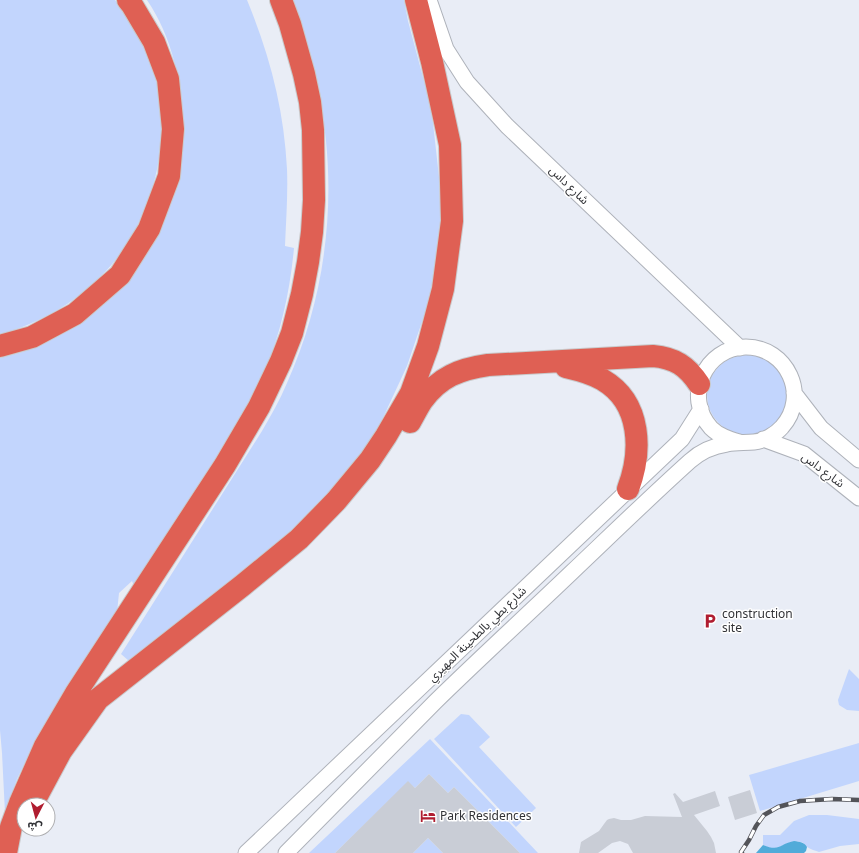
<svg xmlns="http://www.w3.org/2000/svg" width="859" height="853" viewBox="0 0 859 853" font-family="'Noto Sans','Noto Sans Arabic',sans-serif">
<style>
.green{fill:#c2d5fd}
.water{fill:#51abd9}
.building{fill:#c9cdd6}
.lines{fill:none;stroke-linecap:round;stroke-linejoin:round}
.minor-casing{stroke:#aeb2ba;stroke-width:17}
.highway-casing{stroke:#c9cacb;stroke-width:24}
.minor{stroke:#fff;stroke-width:15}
.highway{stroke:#df6054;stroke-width:22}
.rail-casing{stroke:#535459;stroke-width:4.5}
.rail{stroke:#fff;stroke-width:3;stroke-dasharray:9;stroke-linecap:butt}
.labels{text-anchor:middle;stroke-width:3;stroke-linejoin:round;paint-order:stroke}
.street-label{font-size:12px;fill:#313236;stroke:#fff}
.poi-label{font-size:12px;fill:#313236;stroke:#fff;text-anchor:start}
</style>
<rect width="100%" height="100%" fill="#e9edf6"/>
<!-- green -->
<path class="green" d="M0,0H115C125,13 136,28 143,43C146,48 148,54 150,60C152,65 155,71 156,77C173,145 151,227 101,276C73,305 38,323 0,335Z
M147,0H247C270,56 284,109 287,169C288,195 286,221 285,246L294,248C290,291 281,332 265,371C250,407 228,439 208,471C183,510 158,548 134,586L132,581L119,593L117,612L34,744L17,779L5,813L2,753L0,730V358L22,352L39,345L57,336L74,326L105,303L183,126C182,82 172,37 147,0Z
M291,0H404L408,21L428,96L433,123L439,177L440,202V227L433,281L426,310L407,366L381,422L365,448L348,474L286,539L129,661L121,654L262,431C271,415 280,400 287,383C328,292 339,187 318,90C316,79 312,68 309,58C303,39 297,19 291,0Z
M707 395a40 40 0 1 1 80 0a40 40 0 1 1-80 0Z
M849,669L859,679V711L847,710L839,705L838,700Z
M461,714L469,715L490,737L479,747L536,808L516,827L434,739Z
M430,739L538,853H520L454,787L448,793L429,774L415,788L408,782L335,853H309Z
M859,743V781L760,811L749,775Z
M809,815H827L859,819V844L840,846L819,852C816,851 810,849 807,847C804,845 804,842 800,842C789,839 782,849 772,848C769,848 766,846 763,845V835H780L794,821Z
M428,838L443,853H413Z"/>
<!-- water -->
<path class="water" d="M794,841C800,842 804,842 807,847L806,851L804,853H756L763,845C780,852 779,844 794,841Z"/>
<!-- building -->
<path class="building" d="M429,774L448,793L454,787L520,853H443L428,838L413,853H335L408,781L415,788Z
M750,790L757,813L735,820L728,797Z
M715,791L720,806L694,815L707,831L711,837L714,843L716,853H633L628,844L620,841L612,843L598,853H579L581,842L599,831L604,824L607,820L609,819L614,818L621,820H631L645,816L682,817L673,794L675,793L683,802Z"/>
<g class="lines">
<!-- minor casing -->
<g class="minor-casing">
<path id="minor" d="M429,0L446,49L467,82L507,126L740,348
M794,393L821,428L859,460
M763,439L804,454L859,498
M246,853L682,439L701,409
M286,853C336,803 385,752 435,702C480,658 527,615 572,572C611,535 650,497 690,461C700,452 713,446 727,444C736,442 745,443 754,442C764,441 776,434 782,427C810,396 787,347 746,347C705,347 683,397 711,428C719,436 729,439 739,442"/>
</g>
<!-- highway casing -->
<g class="highway-casing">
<path id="highway" d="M0,346L32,337L75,314L120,275L149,229L169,176L173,129L168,79L154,42L132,5L128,0
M566,367C579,370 592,373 603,380C642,403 642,452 628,489
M410,422C414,415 418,407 422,401C439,377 460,369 488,365L653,356C675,358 687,366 699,384
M32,805L61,751L98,699L243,585L299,539L336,501L370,460L386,436L411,393L428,346L443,289L452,221L450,145L432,62L416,0
M6,853L11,827L20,803L45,746L76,693L225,465L259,407L281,361L292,333L302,294L308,262L312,232L314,200L313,130L310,102L304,74L290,24L281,0"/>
</g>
<!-- minor -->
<use href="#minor" class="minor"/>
<!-- highway -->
<use href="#highway" class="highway"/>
<!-- rail casing -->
<g class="rail-casing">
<path id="rail" d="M742,853L741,852L749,840L756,826L764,815L778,807L800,801L832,799L859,800"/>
</g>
<!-- rail -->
<use href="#rail" class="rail"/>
</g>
<!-- icons -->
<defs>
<g id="parking-bare" transform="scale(1.2)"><path d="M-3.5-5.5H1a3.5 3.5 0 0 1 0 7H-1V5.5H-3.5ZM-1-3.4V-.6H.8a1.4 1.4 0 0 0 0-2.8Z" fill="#b01d30" stroke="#fff" stroke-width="2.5" paint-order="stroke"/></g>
<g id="hotel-bare" transform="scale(1.2)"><path d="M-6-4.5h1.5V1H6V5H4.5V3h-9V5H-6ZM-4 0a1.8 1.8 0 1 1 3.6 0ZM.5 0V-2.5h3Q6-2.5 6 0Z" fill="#b01d30" stroke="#fff" stroke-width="2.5" paint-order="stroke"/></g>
</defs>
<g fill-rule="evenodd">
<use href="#parking-bare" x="710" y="621"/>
<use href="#hotel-bare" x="428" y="816"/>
</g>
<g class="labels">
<!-- street labels -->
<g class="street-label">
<text transform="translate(569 185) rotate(44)" y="4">شارع داس</text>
<text transform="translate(823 470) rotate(37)" y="4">شارع داس</text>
<text transform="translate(477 634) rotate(-44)" y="4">شارع بطي بالطحينة المهيري</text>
</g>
<!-- poi labels -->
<g class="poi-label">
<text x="722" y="618">construction<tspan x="722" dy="14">site</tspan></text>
<text x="440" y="820">Park Residences</text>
</g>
</g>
<!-- north arrow -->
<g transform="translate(36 817) rotate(186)"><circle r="19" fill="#ffffff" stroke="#adadaf"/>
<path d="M0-3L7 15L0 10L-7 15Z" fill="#b01d30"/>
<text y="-6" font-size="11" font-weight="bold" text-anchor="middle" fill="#313236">ش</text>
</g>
</svg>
